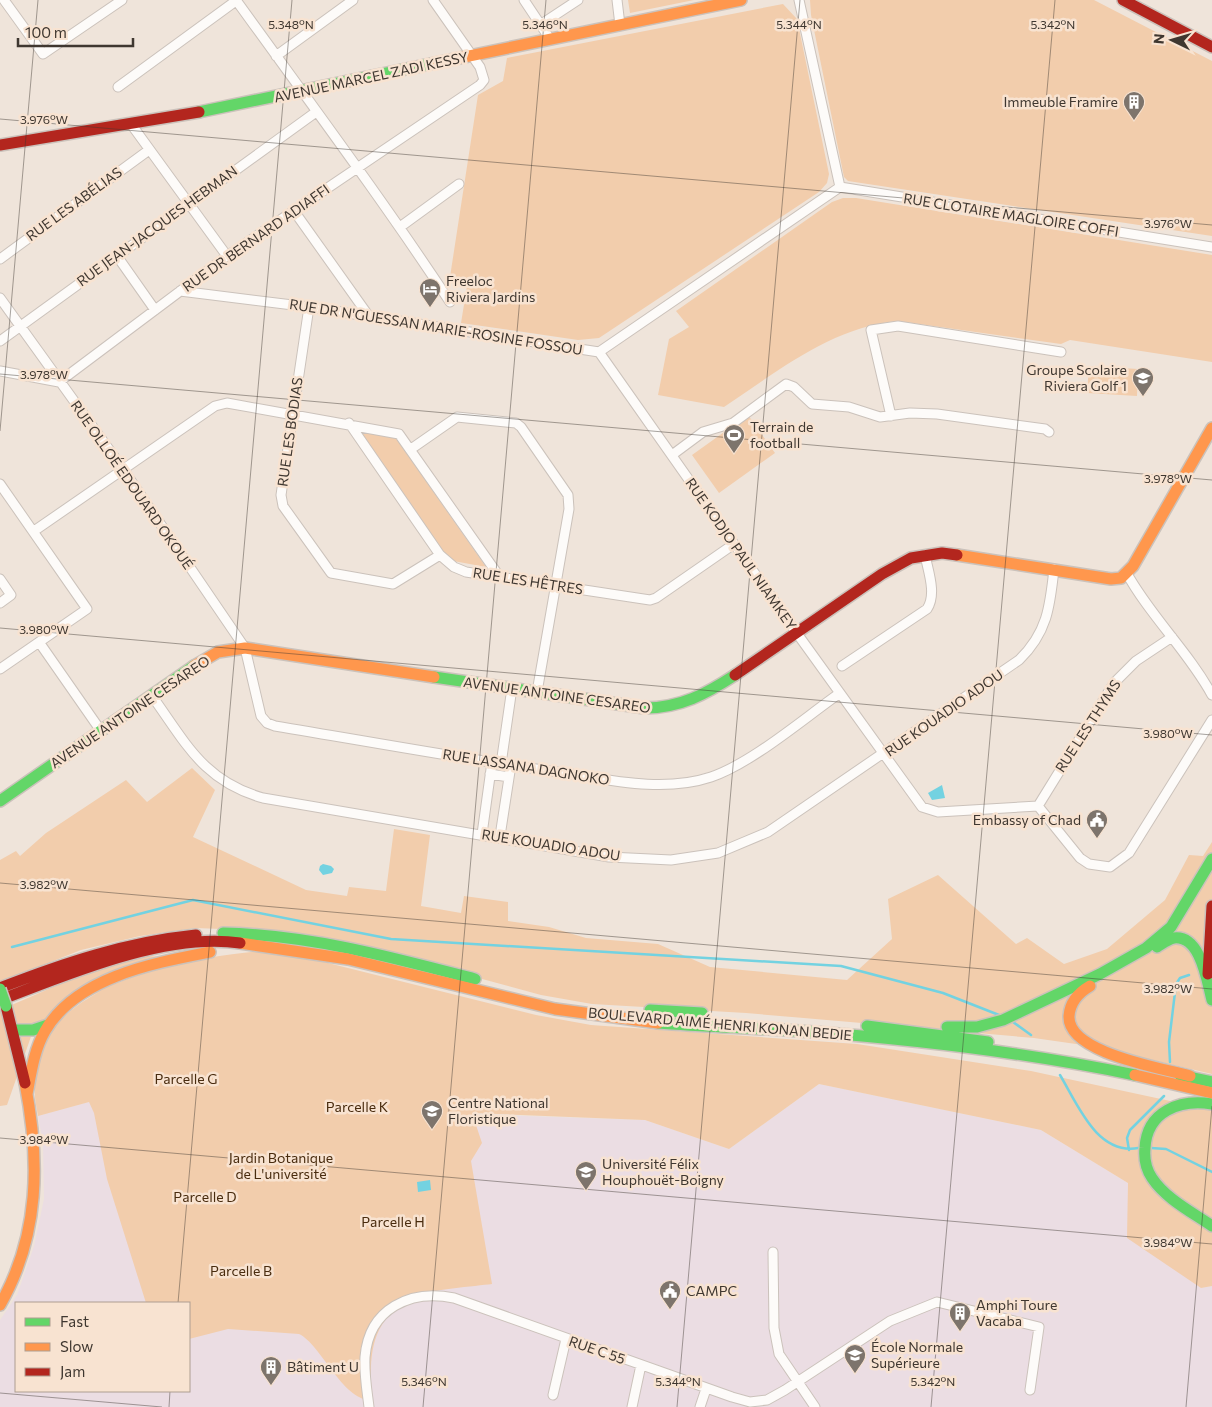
<svg xmlns="http://www.w3.org/2000/svg" width="1212" height="1407" viewBox="0 0 1212 1407" font-family="Commissioner,sans-serif">
<style>
.education{fill:#ebdde3;fill-rule:evenodd}
.green{fill:#f2cdac}
.water{fill:#73d2e1}
.lines{fill:none;stroke-linecap:round;stroke-linejoin:round}
.stream{stroke:#73d2e1;stroke-width:2.5}
.street-casing{stroke:#cbc2bb;stroke-width:11}
.fast-casing{stroke:#cbc2bb;stroke-width:14}
.slow-casing{stroke:#cbc2bb;stroke-width:14}
.jam-casing{stroke:#cbc2bb;stroke-width:14}
.street{stroke:#fdfbf9;stroke-width:9}
.fast{stroke:#63d668;stroke-width:11}
.slow{stroke:#ff974d;stroke-width:11}
.jam{stroke:#b3261e;stroke-width:11}
.fast-bridge-casing{stroke:#cbc2bb;stroke-width:14;stroke-linecap:butt}
.fast-bridge{stroke:#63d668;stroke-width:11}
.ticks{fill:none;stroke:#3f3730;stroke-width:1;stroke-opacity:0.45}
.labels{text-anchor:middle;stroke-width:5;stroke-linejoin:round;paint-order:stroke}
.street-label{font-size:14px;fill:#3f3730;stroke:#f8e3d1}
.poi-label{font-size:14px;fill:#3f3730;stroke:#f8e3d1;text-anchor:start}
.park-label{font-size:14px;fill:#492c0f;stroke:#f8e3d1}
.ticks-label{font-size:12px;text-anchor:middle;fill:#3f3730;stroke:#f8e3d1;stroke-width:5;stroke-linejoin:round;paint-order:stroke}
</style>
<rect width="100%" height="100%" fill="#efe4da"/>
<!-- education -->
<path class="education" d="M819,1084L1041,1130L1128,1183L1201,1288L1212,1286V1407H0V1320L17,1295L34,1246L44,1199L43,1143L38,1116L89,1102L645,1120L729,1149ZM16,1303H189V1391H16Z"/>
<!-- green -->
<path class="green" d="M628,0H694L630,13Z
M810,0H1094L1212,61V236L848,181L844,177L811,15Z
M783,4L797,19L829,174L827,183L819,192L599,338L578,340L461,323L468,280L450,277L478,95L503,81L507,58Z
M843,198H856L1212,255V362L1070,340L1061,344L898,321C832,327 778,371 724,407L658,395L669,339L689,327L676,311L832,202Z
M1089,366L1138,369L1137,396L1087,393Z
M748,415L775,453L719,493L692,455Z
M355,428L393,434L486,567L448,560Z
M192,768L215,790L193,837L306,890L347,896L349,887L386,891L394,829L430,835L421,906L461,913L464,896L508,902V921L549,927L586,938L658,944L710,967L847,980L892,939L888,899L938,875L1016,944L1027,938L1064,964L1107,949L1165,900L1189,855L1203,856L1212,842V1074L1097,1047L1034,1038L746,1013L592,1004L541,995L397,956L248,930L195,928L140,936L81,950L0,982V860L16,851L20,856L46,833L126,780L147,802Z
M261,951L308,958L536,1015L591,1025L857,1044L1031,1071L1212,1110V1286L1201,1288L1127,1238L1128,1183L1041,1130L819,1084L729,1149L645,1120L472,1113L482,1143L471,1161L492,1284C476,1286 428,1290 416,1296C369,1319 369,1355 372,1400C343,1402 321,1344 299,1334L228,1329L189,1339V1303H146L107,1179L94,1113L89,1102L38,1116C37,1108 34,1098 35,1090C35,1080 41,1046 46,1038C86,976 192,957 261,951Z
M145,956L169,957L45,1019L34,1028L7,1105L0,1106V1010L88,972Z"/>
<!-- water -->
<path class="water" d="M942,785L945,798L932,800L928,793Z
M323,864L331,866L334,869L332,873L323,875L319,870L320,866Z
M430,1180L431,1190L418,1192L417,1182Z"/>
<g class="lines">
<!-- stream -->
<path class="stream" d="M12,947L193,900L391,939L841,966L943,993L999,1015
M1013,1022L1031,1035
M1170,1062L1169,1042L1176,984L1180,978L1189,975
M1060,1075C1078,1105 1097,1155 1138,1148
M1151,1148L1166,1149L1212,1172
M1129,1150L1127,1138L1130,1130L1164,1096"/>
<!-- street casing -->
<g class="street-casing">
<path id="street" d="M4,0L43,54L122,0
M236,0C308,100 382,199 450,302
M524,0L550,39
M617,0L620,25
M799,0L840,187
M540,25L578,0
M276,56L353,0
M118,87L237,0
M131,124L227,256
M840,187L1212,247
M294,211L368,315
M400,227L459,184
M117,256L155,310
M0,259L149,150
M180,291L309,307L599,352L840,187
M0,298L123,469L245,648L261,716L267,723L275,726C366,741 458,758 550,771C602,778 660,794 711,777C752,763 803,719 840,693
M309,307L281,495L283,506L331,573L393,584L440,555
M0,341L316,112
M599,352L796,632L922,807L938,812L1038,806L1080,858L1089,864L1110,867L1129,853L1212,720
M0,371L59,382L227,256L480,85L484,80L480,67L433,0
M891,416L871,330L898,326L1061,352
M349,423L440,555L454,567L466,572L650,600L656,598L734,544
M411,449L457,417L516,423L521,427L568,495L569,509L537,692
M672,455L703,432L733,423L786,384L794,387L812,404L849,407L880,417L910,413L937,414L1045,429L1049,432
M0,484L87,609L0,669
M34,531L215,406L227,403L399,434L499,576
M1126,572C1150,616 1188,651 1212,695
M0,579L11,595L0,603
M39,642L101,731
M842,666L927,609C937,594 928,571 925,555
M152,696C186,743 203,781 263,798L609,857L671,860L718,853L768,832L1019,660C1047,633 1050,607 1054,569
M501,764L512,688
M490,774L509,777
M1038,806L1114,683L1136,661L1172,637
M482,834L492,762
M500,836L511,765
M773,1252L774,1328L779,1354L815,1407
M553,1395L566,1339
M369,1407C367,1390 364,1374 365,1357C369,1308 411,1289 454,1298L732,1397L750,1402L767,1400L785,1390L890,1321L937,1302L1039,1327L1030,1390
M632,1407L641,1365
M700,1407L706,1389"/>
</g>
<!-- fast casing -->
<g class="fast-casing">
<path id="fast" d="M199,112L435,63
M434,677L645,708C680,708 706,694 735,675
M0,801L194,666
M223,933C310,935 391,957 475,979
M1157,947C1162,944 1168,939 1174,938C1201,935 1207,982 1212,1000
M650,1010L702,1013
M658,1023C709,1027 761,1028 813,1032C921,1040 1029,1053 1135,1075
M867,1026L988,1042
M947,1027H977L1003,1020L1100,974L1146,948L1171,927L1212,859
M15,1030H33L48,1025
M1180,1075L1212,1082
M1212,1104C1180,1099 1147,1111 1145,1148C1144,1158 1146,1169 1152,1178C1166,1199 1192,1212 1212,1226"/>
</g>
<!-- slow casing -->
<g class="slow-casing">
<path id="slow" d="M435,63L741,0
M957,555L1111,579L1121,578L1133,566L1212,428
M194,666L218,652L245,648L434,677
M240,943L348,959L555,1009L658,1023
M1090,986C1078,993 1070,1002 1069,1016C1067,1053 1162,1068 1190,1076
M1135,1075L1212,1093
M27,1094C31,1073 34,1050 45,1031C76,977 154,963 210,952
M0,1305C40,1235 40,1160 25,1083"/>
</g>
<!-- jam casing -->
<g class="jam-casing">
<path id="jam" d="M1123,0L1212,47
M0,145L199,112
M735,675L882,574L911,558L942,553L957,555
M1208,974L1212,906
M0,988C64,963 127,942 196,935
M0,1000C68,974 166,932 240,943
M6,1006L25,1083"/>
</g>
<!-- street -->
<use href="#street" class="street"/>
<!-- fast -->
<use href="#fast" class="fast"/>
<!-- slow -->
<use href="#slow" class="slow"/>
<!-- jam -->
<use href="#jam" class="jam"/>
<!-- fast-bridge casing -->
<g class="fast-bridge-casing">
<path id="fast-bridge" d="M0,989L6,1006"/>
</g>
<!-- fast-bridge -->
<use href="#fast-bridge" class="fast-bridge"/>
</g>
<!-- ticks -->
<path class="ticks" d="M0,119L1212,225M0,374L1212,480M0,431L38,0M0,628L1212,735M0,883L1212,989M0,1138L1212,1244M178,1303L292,0M0,1393L162,1407M169,1407L170,1391M423,1407L546,0M677,1407L800,0M931,1407L1055,0M1186,1407L1212,1106"/>
<!-- icons -->
<defs>
<g id="building-pin" transform="scale(1.125)"><path d="M0 17L-7.5 6A9.5 9.5 0 1 1 7.5 6Z" fill="#7d746c" stroke="#f8e3d1"/><path d="M-4-6H4V6H1V3H-1V6H-4ZM-2.5-4.3h1.7v1.8h-1.7ZM.8-4.3h1.7v1.8H.8ZM-2.5-1h1.7V.8h-1.7ZM.8-1h1.7V.8H.8Z" fill="#fff"/></g>
<g id="hotel-pin" transform="scale(1.125)"><path d="M0 17L-7.5 6A9.5 9.5 0 1 1 7.5 6Z" fill="#7d746c" stroke="#f8e3d1"/><path d="M-6-4.5h1.5V1H6V5H4.5V3h-9V5H-6ZM-4 0a1.8 1.8 0 1 1 3.6 0ZM.5 0V-2.5h3Q6-2.5 6 0Z" fill="#fff"/></g>
<g id="school-pin" transform="scale(1.125)"><path d="M0 17L-7.5 6A9.5 9.5 0 1 1 7.5 6Z" fill="#7d746c" stroke="#f8e3d1"/><path d="M0-5L7-2L0 1L-7-2ZM-4 1L0 2.5L4 1V4Q0 6-4 4Z" fill="#fff"/></g>
<g id="stadium-pin" transform="scale(1.125)"><path d="M0 17L-7.5 6A9.5 9.5 0 1 1 7.5 6Z" fill="#7d746c" stroke="#f8e3d1"/><path d="M0-5a6.5 5 0 1 0 0 10a6.5 5 0 1 0 0-10ZM-3.5-1.8h7v3.6h-7Z" fill="#fff"/></g>
<g id="civic-pin" transform="scale(1.125)"><path d="M0 17L-7.5 6A9.5 9.5 0 1 1 7.5 6Z" fill="#7d746c" stroke="#f8e3d1"/><path d="M-.6-6.5H3V-4.5H.6V-3L4-1V1h2V6H-6V1h2V-1L-.6-3ZM-1.2 2.5V6h2.4V2.5Z" fill="#fff"/></g>
<g id="university-pin" transform="scale(1.125)"><path d="M0 17L-7.5 6A9.5 9.5 0 1 1 7.5 6Z" fill="#7d746c" stroke="#f8e3d1"/><path d="M0-5L7-2L0 1L-7-2ZM-4 1L0 2.5L4 1V4Q0 6-4 4Z" fill="#fff"/></g>
</defs>
<g fill-rule="evenodd">
<use href="#building-pin" x="1134" y="102"/>
<use href="#hotel-pin" x="430" y="289"/>
<use href="#school-pin" x="1143" y="378"/>
<use href="#stadium-pin" x="734" y="435"/>
<use href="#civic-pin" x="1097" y="820"/>
<use href="#university-pin" x="432" y="1111"/>
<use href="#university-pin" x="586" y="1172"/>
<use href="#civic-pin" x="670" y="1291"/>
<use href="#building-pin" x="960" y="1313"/>
<use href="#school-pin" x="855" y="1355"/>
<use href="#building-pin" x="271" y="1367"/>
</g>
<g class="labels">
<!-- street labels -->
<g class="street-label">
<text transform="translate(371 77) rotate(-12)" y="5">AVENUE MARCEL ZADI KESSY</text>
<text transform="translate(74 204) rotate(-36)" y="5">RUE LES ABÉLIAS</text>
<text transform="translate(1011 215) rotate(9)" y="5">RUE CLOTAIRE MAGLOIRE COFFI</text>
<text transform="translate(157 226) rotate(-36)" y="5">RUE JEAN-JACQUES HEBMAN</text>
<text transform="translate(256 238) rotate(-35)" y="5">RUE DR BERNARD ADIAFFI</text>
<text transform="translate(436 327) rotate(9)" y="5">RUE DR N'GUESSAN MARIE-ROSINE FOSSOU</text>
<text transform="translate(290 432) rotate(-82)" y="5">RUE LES BODIAS</text>
<text transform="translate(132 485) rotate(55)" y="5">RUE OLLOÉ EDOUARD OKOUÉ</text>
<text transform="translate(741 554) rotate(55)" y="5">RUE KODJO PAUL NIAMKEY</text>
<text transform="translate(528 581) rotate(9)" y="5">RUE LES HÊTRES</text>
<text transform="translate(557 695) rotate(8)" y="5">AVENUE ANTOINE CESAREO</text>
<text transform="translate(130 712) rotate(-34)" y="5">AVENUE ANTOINE CESAREO</text>
<text transform="translate(944 713) rotate(-35)" y="5">RUE KOUADIO ADOU</text>
<text transform="translate(1088 726) rotate(-57)" y="5">RUE LES THYMS</text>
<text transform="translate(526 767) rotate(9)" y="5">RUE LASSANA DAGNOKO</text>
<text transform="translate(551 845) rotate(9)" y="5">RUE KOUADIO ADOU</text>
<text transform="translate(720 1024) rotate(5)" y="5">BOULEVARD AIMÉ HENRI KONAN BEDIE</text>
<text transform="translate(597 1350) rotate(19)" y="5">RUE C 55</text>
</g>
<!-- poi labels -->
<g class="poi-label">
<text x="1118" y="107" text-anchor="end">Immeuble Framire</text>
<text x="446" y="286">Freeloc<tspan x="446" dy="16">Riviera Jardins</tspan></text>
<text x="1127" y="375" text-anchor="end">Groupe Scolaire<tspan x="1127" dy="16">Riviera Golf 1</tspan></text>
<text x="750" y="432">Terrain de<tspan x="750" dy="16">football</tspan></text>
<text x="1081" y="825" text-anchor="end">Embassy of Chad</text>
<text x="448" y="1108">Centre National<tspan x="448" dy="16">Floristique</tspan></text>
<text x="602" y="1169">Université Félix<tspan x="602" dy="16">Houphouët-Boigny</tspan></text>
<text x="686" y="1296">CAMPC</text>
<text x="976" y="1310">Amphi Toure<tspan x="976" dy="16">Vacaba</tspan></text>
<text x="871" y="1352">École Normale<tspan x="871" dy="16">Supérieure</tspan></text>
<text x="287" y="1372">Bâtiment U</text>
</g>
<!-- park labels -->
<g class="park-label">
<text x="186" y="1084">Parcelle G</text>
<text x="357" y="1112">Parcelle K</text>
<text x="281" y="1163">Jardin Botanique<tspan x="281" dy="16">de L'université</tspan></text>
<text x="205" y="1202">Parcelle D</text>
<text x="393" y="1227">Parcelle H</text>
<text x="241" y="1276">Parcelle B</text>
</g>
</g>
<g class="ticks-label">
<text x="291" y="29">5.348°N</text>
<text x="545" y="29">5.346°N</text>
<text x="799" y="29">5.344°N</text>
<text x="1053" y="29">5.342°N</text>
<text x="44" y="124">3.976°W</text>
<text x="1168" y="228">3.976°W</text>
<text x="44" y="379">3.978°W</text>
<text x="1168" y="483">3.978°W</text>
<text x="44" y="634">3.980°W</text>
<text x="1168" y="738">3.980°W</text>
<text x="44" y="889">3.982°W</text>
<text x="1168" y="993">3.982°W</text>
<text x="44" y="1144">3.984°W</text>
<text x="1168" y="1247">3.984°W</text>
<text x="424" y="1386">5.346°N</text>
<text x="678" y="1386">5.344°N</text>
<text x="933" y="1386">5.342°N</text>
</g>
<!-- legend -->
<rect x="15" y="1302" width="175" height="90" fill="#f8e3d1" stroke="#ae9e91"/>
<rect x="25" y="1318" width="25" height="8" fill="#63d668" stroke="#ae9e91"/>
<text x="60" y="1327" font-size="15" fill="#3f3730">Fast</text>
<rect x="25" y="1343" width="25" height="8" fill="#ff974d" stroke="#ae9e91"/>
<text x="60" y="1352" font-size="15" fill="#3f3730">Slow</text>
<rect x="25" y="1368" width="25" height="8" fill="#b3261e" stroke="#ae9e91"/>
<text x="60" y="1377" font-size="15" fill="#3f3730">Jam</text>
<!-- north arrow -->
<g transform="translate(1172 40) rotate(275)" stroke="#f8e3d1" stroke-width="4" paint-order="stroke">
<path d="M0-4L9 19L0 12L-9 19Z" fill="#3f3730"/>
<text y="-8" font-size="14" font-weight="bold" text-anchor="middle" fill="#3f3730">N</text>
</g>
<!-- scale -->
<path d="M18 38v8h115v-8" fill="none" stroke="#3f3730" stroke-width="2.5"/>
<text x="25" y="38" font-size="15" fill="#3f3730" stroke="#f8e3d1" stroke-width="4" paint-order="stroke">100 m</text>
</svg>
